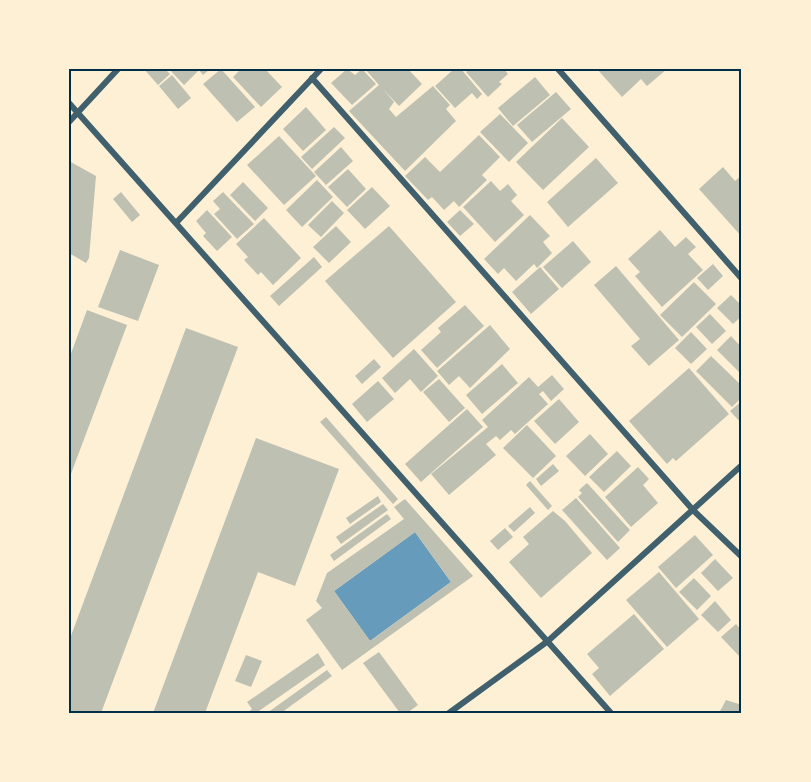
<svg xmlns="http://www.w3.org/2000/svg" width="811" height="782" viewBox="0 0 811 782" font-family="Karla,sans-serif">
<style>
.water{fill:#669bbc}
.building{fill:#bec0b2;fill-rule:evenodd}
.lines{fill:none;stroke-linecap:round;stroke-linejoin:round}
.minor{stroke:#3f606c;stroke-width:6}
.neatline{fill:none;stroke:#003049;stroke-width:2}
</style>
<rect width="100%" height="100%" fill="#fdf0d5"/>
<!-- water -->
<path class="water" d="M415,532L451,582L370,641L334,591Z"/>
<!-- building -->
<path class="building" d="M144,69H165L170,74L158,85Z
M169,69H210L203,75L199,70L184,85Z
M221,69L255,107L237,122L203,84Z
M241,69H265L282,87L261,107L233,77Z
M347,69L355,75L362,69L376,84L352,105L331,83Z
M365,69H408L422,84L399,106L383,89L394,102L389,109L396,117L433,86L450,105L446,109L456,121L405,171L349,111L379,85Z
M454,69H461L482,94L477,99L472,93L455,108L435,86Z
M470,69H504L508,74L499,82L502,84L488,97L466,72Z
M597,69H667L647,86L641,79L622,97Z
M172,75L191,98L178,109L159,86Z
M535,77L550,95L513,126L498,108Z
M556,92L571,109L532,142L517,125Z
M306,107L326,130L303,151L283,129Z
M500,114L528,143L509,162L480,132Z
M562,118L589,147L543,190L516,162Z
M334,127L345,138L312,169L301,157Z
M479,135L500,157L482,175L487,180L459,207L454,201L444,210L432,197L428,200L405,176L425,157L440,172Z
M279,136L316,176L284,205L247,165Z
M341,147L353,161L326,185L314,172Z
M596,158L618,183L568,227L547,202Z
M69,161L96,176L89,258L86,263L69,253Z
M723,167L735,181L742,175V237L699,189Z
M348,169L366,189L347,207L328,187Z
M317,180L333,197L302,227L286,210Z
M491,181L500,191L508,184L517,195L511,201L524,215L495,242L463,207Z
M243,182L268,208L255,221L230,195Z
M372,187L390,206L365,229L347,210Z
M121,192L140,215L132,222L113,199Z
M223,192L254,224L237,239L214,214L220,209L213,201Z
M332,201L344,213L321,237L308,225Z
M207,210L232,237L217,251L203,236L206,233L196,221Z
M460,210L474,224L460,236L447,222Z
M530,215L550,236L543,242L552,253L537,268L534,264L516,281L504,268L498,274L484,259Z
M264,218L301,258L273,285L261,272L258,275L244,260L248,257L236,244Z
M336,226L351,242L329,263L313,247Z
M389,226L456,302L393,358L325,281Z
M660,230L675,247L686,237L696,247L688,254L703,270L662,307L635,276L640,272L628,259Z
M573,241L591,262L562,288L543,267Z
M120,250L159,265L138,321L98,307Z
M314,257L322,267L279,306L270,296Z
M713,264L723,276L708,290L697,278Z
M616,266L679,340L649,366L631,346L640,339L594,285Z
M540,267L559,289L531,314L512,292Z
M694,282L716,304L682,337L660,315Z
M731,295L742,306V316L733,324L717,308Z
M465,305L484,326L437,368L421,350L441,332L438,328Z
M87,310L127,325L69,479V359Z
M710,314L726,331L712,344L696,327Z
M490,325L510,349L470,388L459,376L449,385L437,371Z
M186,328L238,347L101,713H69V641Z
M691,332L707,349L691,364L675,348Z
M731,336L742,348V375L717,350Z
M414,349L438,376L421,392L410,379L395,393L382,378Z
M711,356L742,386V397L732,407L696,371Z
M374,359L381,367L362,384L355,376Z
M502,364L518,383L482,414L466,395Z
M689,368L729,414L676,461L673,458L667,464L629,421Z
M552,375L564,389L551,401L543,391L539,394L548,404L515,434L511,430L500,440L496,436L486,444L496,455L449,495L431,474L488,427L482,420L529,377L538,387Z
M439,379L465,408L449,422L423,392Z
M378,381L394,399L367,422L352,404Z
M559,399L579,422L555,444L534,421Z
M742,401V424L730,411Z
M467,409L483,427L421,482L405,464Z
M326,417L398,499L393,504L320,422Z
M527,425L556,456L533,478L503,448Z
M590,434L608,454L585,476L566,456Z
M256,438L339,469L295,586L258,572L205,713H153Z
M617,451L631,466L604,492L589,477Z
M553,464L559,471L541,486L536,479Z
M638,467L649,479L643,485L658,503L631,527L605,497Z
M530,481L552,506L548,510L526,485Z
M587,483L630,530L618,542L578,497L582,493L579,490Z
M378,496L381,502L350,524L346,518Z
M576,498L620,548L607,560L562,510Z
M405,499L473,576L342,670L306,620L322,608L316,601L327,573L404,519L394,507ZM415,532L451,582L370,641L334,591Z
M383,504L388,510L341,544L336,537Z
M530,507L535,513L514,532L508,526Z
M553,511L565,521L592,553L541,598L509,562L529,544L523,537Z
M387,514L391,519L334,561L330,555Z
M505,528L513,537L498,550L490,541Z
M695,535L713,555L676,588L658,567Z
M715,559L733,578L718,591L701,573Z
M659,572L699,619L667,647L626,600Z
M694,578L711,596L697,610L679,592Z
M715,601L731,620L718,632L701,615Z
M634,614L664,649L610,696L592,674L599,668L587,654Z
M736,624L742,631V653L739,656L721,637Z
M379,652L418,705L407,713H400L363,663Z
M318,653L325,665L256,713H247L252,709L247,702Z
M246,655L262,661L251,687L235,681Z
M327,670L332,676L281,713H267Z
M726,700L742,705V713H719Z"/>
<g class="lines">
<!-- minor -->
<path class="minor" d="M558,69L742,279
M312,78L693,510L742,557
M69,103L611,713
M69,122L118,69
M176,223L321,69
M449,713L548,641L742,465"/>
</g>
<!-- border -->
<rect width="811" height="782" fill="none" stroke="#fdf0d5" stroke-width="141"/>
<rect x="70" y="70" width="670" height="642" class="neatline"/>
</svg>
